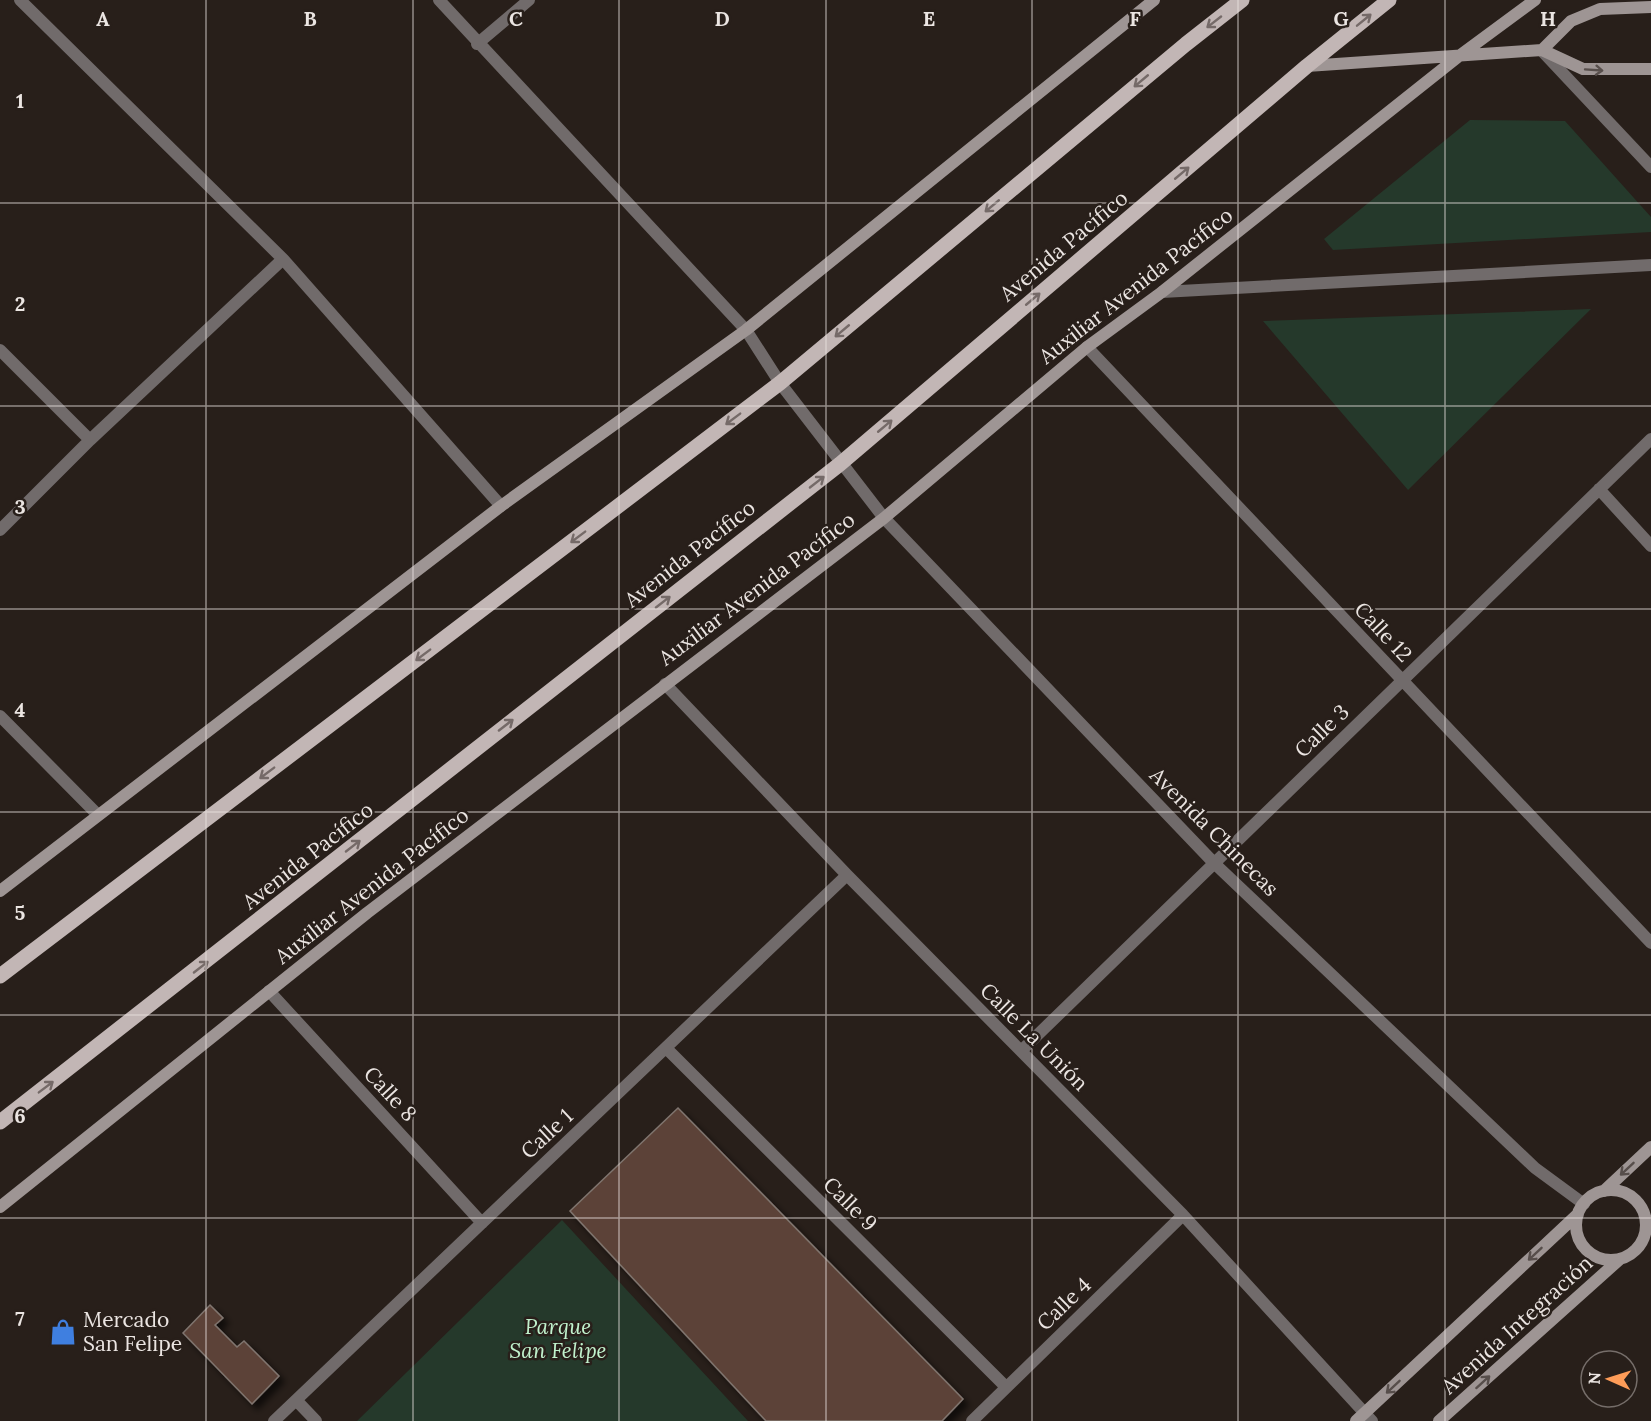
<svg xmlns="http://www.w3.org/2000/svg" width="1651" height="1421" viewBox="0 0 1651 1421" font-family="Lora,serif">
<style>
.green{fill:#25392b}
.building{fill:#5c4337;stroke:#80756f;stroke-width:1.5;filter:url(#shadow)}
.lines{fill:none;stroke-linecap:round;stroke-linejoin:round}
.street{stroke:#716b6b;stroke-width:12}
.secondary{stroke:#9e9594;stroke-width:12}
.primary{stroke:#c2b6b5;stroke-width:15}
.oneway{stroke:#756a68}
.oneway2{stroke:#574e4b}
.grid{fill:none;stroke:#ebe5e2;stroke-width:1.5;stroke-opacity:0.55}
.labels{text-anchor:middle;stroke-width:5;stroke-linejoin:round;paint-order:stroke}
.street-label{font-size:21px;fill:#ebe5e2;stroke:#281f1a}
.poi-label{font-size:21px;fill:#ebe5e2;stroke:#281f1a;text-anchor:start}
.park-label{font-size:21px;font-style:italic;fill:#c1f2cd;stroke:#281f1a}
.grid-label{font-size:20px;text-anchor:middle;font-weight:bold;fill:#ebe5e2;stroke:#281f1a;stroke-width:5;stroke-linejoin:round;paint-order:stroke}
</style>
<defs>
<filter id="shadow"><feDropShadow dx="5.5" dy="5.5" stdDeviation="3" flood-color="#0009"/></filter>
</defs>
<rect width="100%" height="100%" fill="#281f1a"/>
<!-- green -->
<path class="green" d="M1470,120L1565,121L1651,217V232L1333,250L1324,239Z
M1591,309L1408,490L1263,321Z
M562,1220L748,1421H357Z"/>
<!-- building -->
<path class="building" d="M678,1108L963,1399L942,1421H766L570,1211Z
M210,1305L223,1318L215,1325L237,1347L244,1341L279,1376L252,1404L183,1333Z"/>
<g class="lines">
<!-- street -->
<path class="street" d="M20,0L283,259L501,506
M439,0L746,330L780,383L884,518L1214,863L1535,1168L1584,1204
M477,44L529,0
M1542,51L1651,167
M1162,292L1651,265
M1087,347L1651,943
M0,350L90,440
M1599,489L1651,546
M0,530L90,440L283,259
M665,684L847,875L1183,1215L1372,1421
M0,716L97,814
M269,991L482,1223
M666,1048L1006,1387
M1021,1051L1651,439
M296,1400L316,1421
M274,1421L847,875
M972,1421L1183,1215"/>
<!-- secondary -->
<path class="secondary" d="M1542,50L1571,21L1600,9L1651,7
M1307,66L1542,50L1583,69H1651
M0,891L501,506L746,330L1154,0
M1576 1225a35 35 0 1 1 70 0a35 35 0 1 1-70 0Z
M1604,1191L1651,1147
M0,1207L367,913L884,518L1087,347L1162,292L1459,56L1535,0
M1356,1421L1578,1214
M1439,1421L1620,1259"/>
<!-- primary -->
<path class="primary" d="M0,976L780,383L1186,44L1242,0
M0,1122L840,464L1307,66L1389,0"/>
</g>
<!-- one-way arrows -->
<defs><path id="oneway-shaft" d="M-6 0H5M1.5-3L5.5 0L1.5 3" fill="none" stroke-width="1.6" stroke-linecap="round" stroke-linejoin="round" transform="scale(1.5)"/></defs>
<g class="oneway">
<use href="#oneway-shaft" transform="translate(1364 20) rotate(-39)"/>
<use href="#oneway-shaft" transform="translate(1214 22) rotate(142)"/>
<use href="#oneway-shaft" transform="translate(1141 81) rotate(140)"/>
<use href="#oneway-shaft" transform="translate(1182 173) rotate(-40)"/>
<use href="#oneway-shaft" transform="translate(992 206) rotate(140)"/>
<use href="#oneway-shaft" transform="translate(1033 299) rotate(-40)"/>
<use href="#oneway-shaft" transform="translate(842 331) rotate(140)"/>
<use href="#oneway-shaft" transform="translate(733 419) rotate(143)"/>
<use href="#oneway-shaft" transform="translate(885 426) rotate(-40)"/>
<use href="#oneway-shaft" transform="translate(817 482) rotate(-38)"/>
<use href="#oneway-shaft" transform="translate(578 537) rotate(143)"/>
<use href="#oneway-shaft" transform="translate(663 602) rotate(-38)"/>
<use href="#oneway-shaft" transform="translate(423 655) rotate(143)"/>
<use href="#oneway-shaft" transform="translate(506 725) rotate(-38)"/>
<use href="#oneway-shaft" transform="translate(267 773) rotate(143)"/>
<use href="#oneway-shaft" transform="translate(353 846) rotate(-38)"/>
<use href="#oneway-shaft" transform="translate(201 967) rotate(-38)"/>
<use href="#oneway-shaft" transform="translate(46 1087) rotate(-37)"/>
</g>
<g class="oneway2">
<use href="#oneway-shaft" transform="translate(1594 70) rotate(4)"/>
<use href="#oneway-shaft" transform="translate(1627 1169) rotate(137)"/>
<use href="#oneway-shaft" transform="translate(1535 1254) rotate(137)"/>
<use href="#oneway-shaft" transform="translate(1483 1382) rotate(-42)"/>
<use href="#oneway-shaft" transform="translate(1393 1387) rotate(137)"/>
</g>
<!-- grid -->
<path class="grid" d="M206,0V1421M413,0V1421M619,0V1421M826,0V1421M1032,0V1421M1238,0V1421M1445,0V1421M0,203H1651M0,406H1651M0,609H1651M0,812H1651M0,1015H1651M0,1218H1651"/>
<!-- icons -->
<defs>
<g id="shop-bare" transform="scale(2.07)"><path d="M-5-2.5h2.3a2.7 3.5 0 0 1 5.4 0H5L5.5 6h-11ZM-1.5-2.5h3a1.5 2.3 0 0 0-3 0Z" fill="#3f7fe0" stroke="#281f1a" stroke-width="2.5" paint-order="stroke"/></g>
</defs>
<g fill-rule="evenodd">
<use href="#shop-bare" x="63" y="1332"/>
</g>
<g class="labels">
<!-- street labels -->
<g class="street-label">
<text transform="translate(1064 246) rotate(-40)" y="7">Avenida Pacífico</text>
<text transform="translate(1136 286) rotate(-38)" y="7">Auxiliar Avenida Pacífico</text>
<text transform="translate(690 554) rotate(-38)" y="7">Avenida Pacífico</text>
<text transform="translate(757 589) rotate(-37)" y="7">Auxiliar Avenida Pacífico</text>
<text transform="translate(1383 632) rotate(47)" y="7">Calle 12</text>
<text transform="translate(1322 731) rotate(-44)" y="7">Calle 3</text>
<text transform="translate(1214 832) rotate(45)" y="7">Avenida Chinecas</text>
<text transform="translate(308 856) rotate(-38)" y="7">Avenida Pacífico</text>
<text transform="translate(372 886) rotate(-38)" y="7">Auxiliar Avenida Pacífico</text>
<text transform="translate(1034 1037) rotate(45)" y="7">Calle La Unión</text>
<text transform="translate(390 1094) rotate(47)" y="7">Calle 8</text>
<text transform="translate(547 1134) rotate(-43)" y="7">Calle 1</text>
<text transform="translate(850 1204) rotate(45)" y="7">Calle 9</text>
<text transform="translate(1064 1304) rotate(-44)" y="7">Calle 4</text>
<text transform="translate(1517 1325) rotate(-42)" y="7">Avenida Integración</text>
</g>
<!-- poi labels -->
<g class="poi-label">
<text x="83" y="1327">Mercado<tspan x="83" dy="24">San Felipe</tspan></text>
</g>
<!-- park labels -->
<g class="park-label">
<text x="558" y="1334">Parque<tspan x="558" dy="24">San Felipe</tspan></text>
</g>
</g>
<g class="grid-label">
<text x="103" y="26">A</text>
<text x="310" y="26">B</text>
<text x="516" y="26">C</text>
<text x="722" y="26">D</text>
<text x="929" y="26">E</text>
<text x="1135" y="26">F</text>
<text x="1341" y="26">G</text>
<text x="1548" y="26">H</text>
<text x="20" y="108">1</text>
<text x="20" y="311">2</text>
<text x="20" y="514">3</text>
<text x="20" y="717">4</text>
<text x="20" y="920">5</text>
<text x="20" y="1123">6</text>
<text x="20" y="1326">7</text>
</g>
<!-- north arrow -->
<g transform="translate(1609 1379) rotate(273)"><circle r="28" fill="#281f1a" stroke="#766e6a" stroke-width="1.5"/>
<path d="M0-4.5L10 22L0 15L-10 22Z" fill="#fe9c58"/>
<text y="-9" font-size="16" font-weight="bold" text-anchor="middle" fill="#ebe5e2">N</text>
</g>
</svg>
